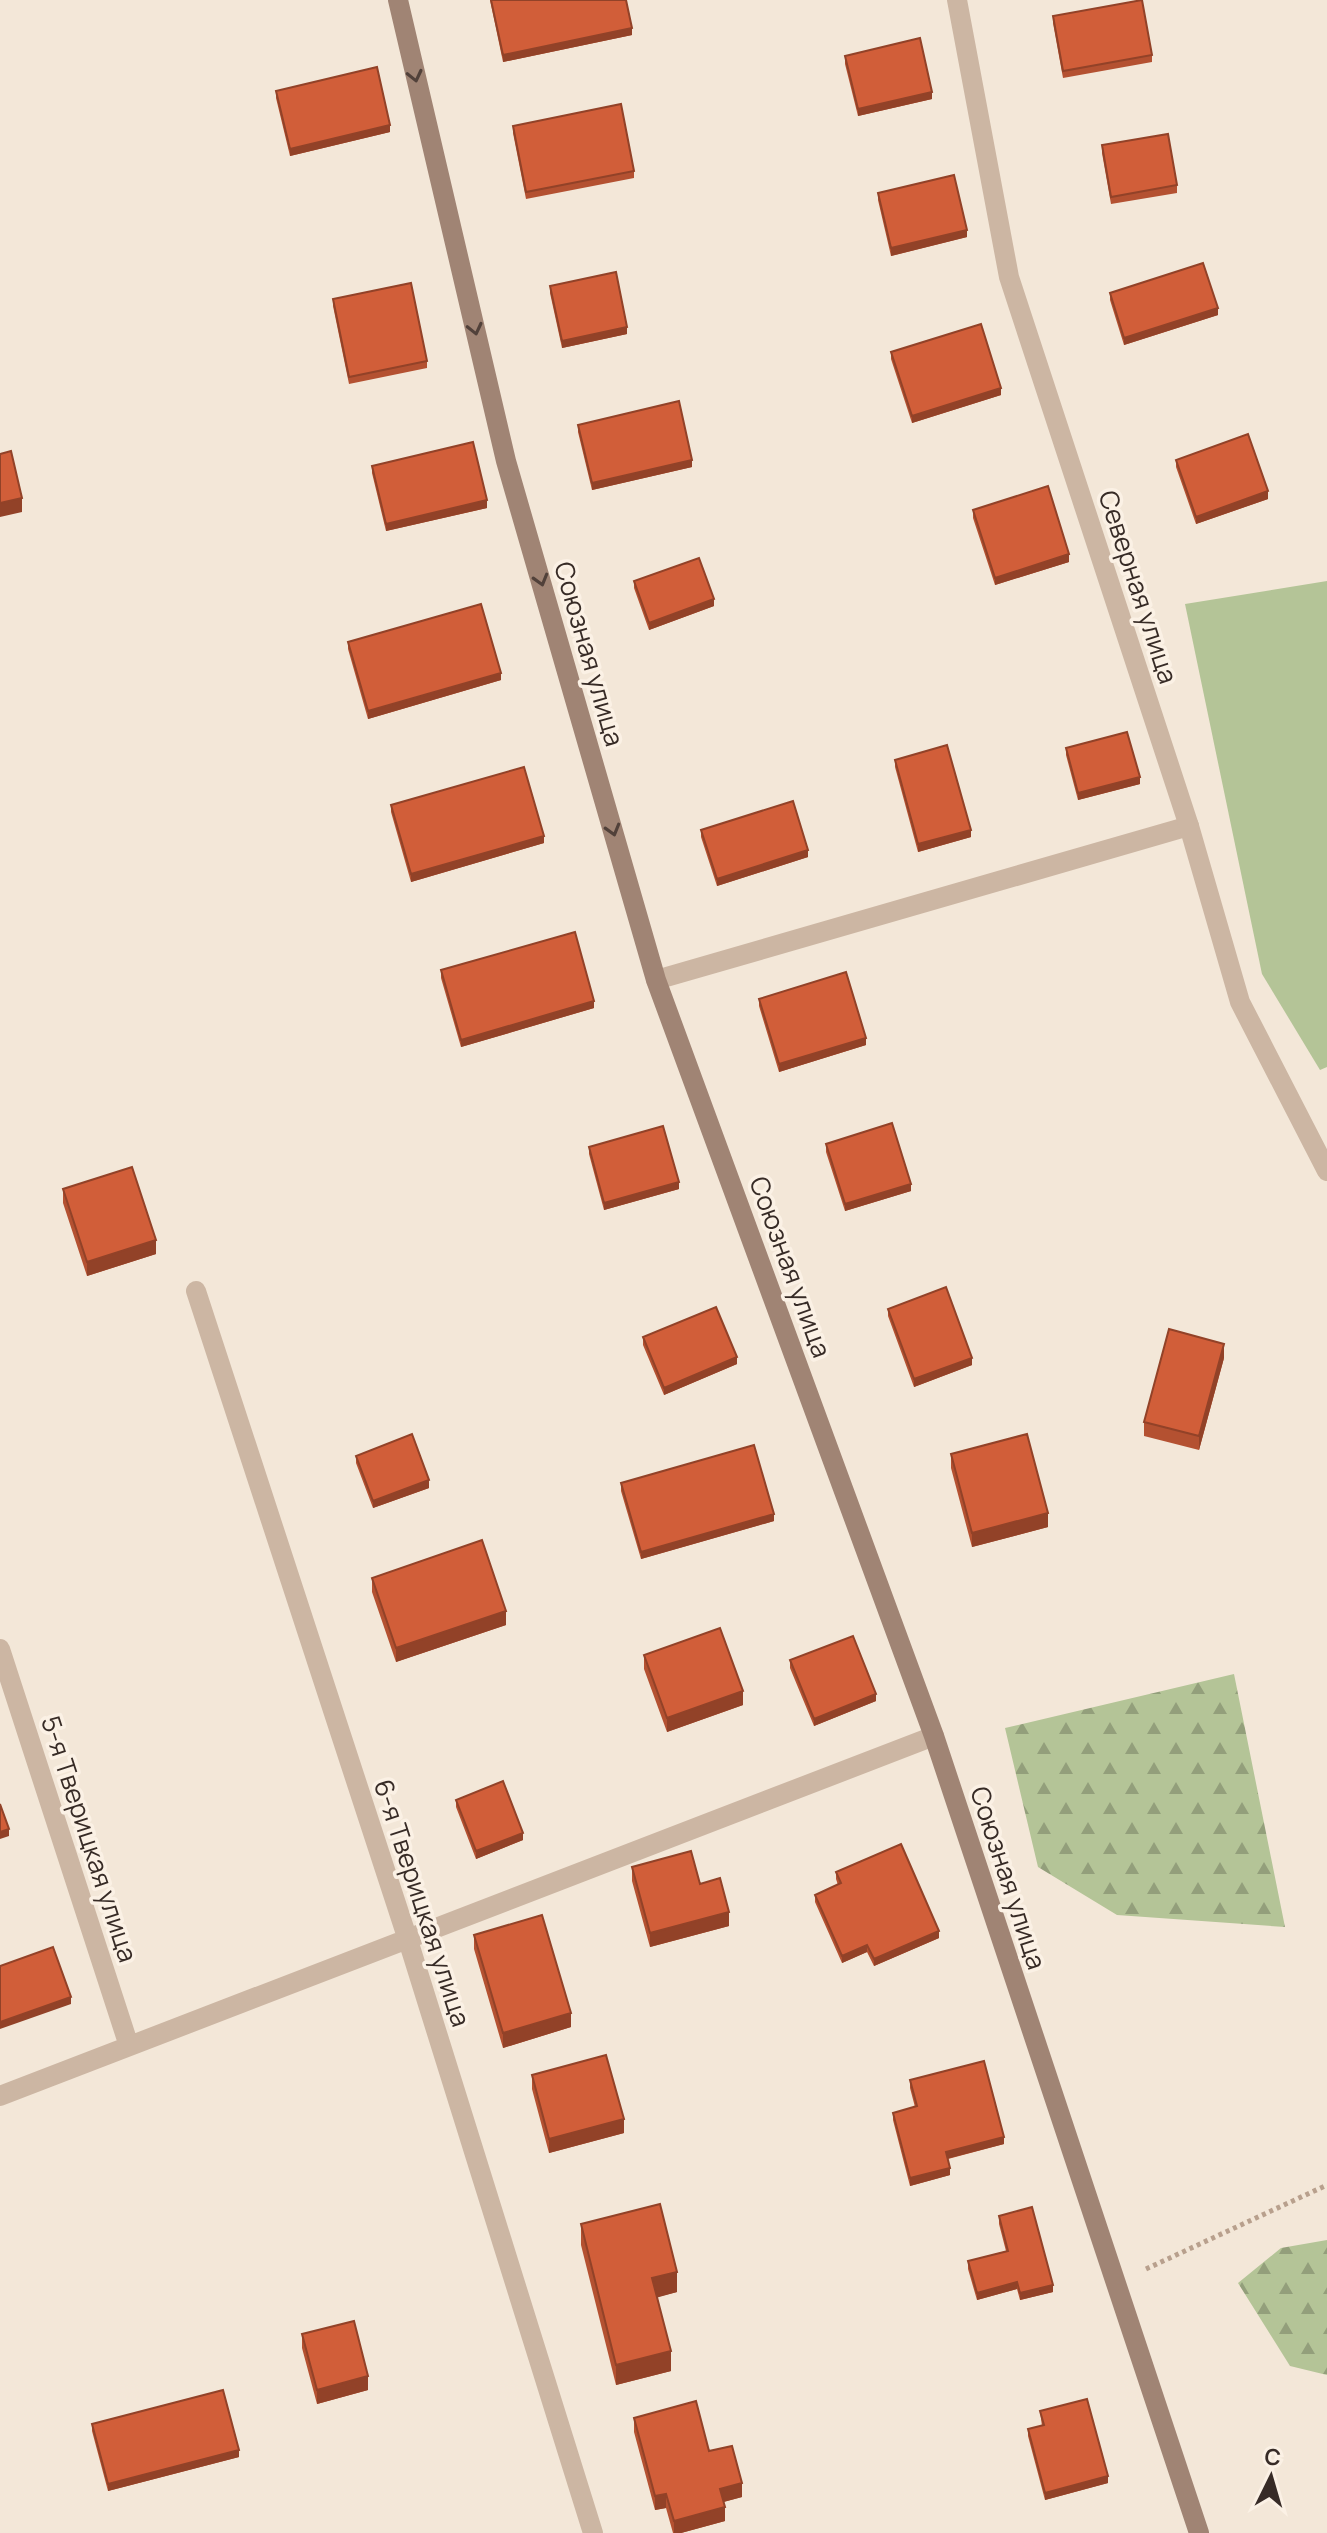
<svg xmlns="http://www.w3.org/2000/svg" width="1327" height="2533" viewBox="0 0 1327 2533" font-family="Manrope,sans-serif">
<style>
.green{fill:#b4c497}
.forest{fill:url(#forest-firs)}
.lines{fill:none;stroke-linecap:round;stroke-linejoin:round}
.path{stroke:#b8a08d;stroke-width:5;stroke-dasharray:4 4;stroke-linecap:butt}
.lane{stroke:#ccb6a3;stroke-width:20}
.street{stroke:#ccb6a3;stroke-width:20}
.secondary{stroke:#a08474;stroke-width:20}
.wall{fill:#b45131}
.shaded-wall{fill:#924228}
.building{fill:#d15e39;stroke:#924228;stroke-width:2}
.oneway{stroke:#51413a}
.labels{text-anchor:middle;stroke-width:7;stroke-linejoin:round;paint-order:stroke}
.street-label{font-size:26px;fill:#372b26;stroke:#fbf1e5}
</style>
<defs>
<pattern id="forest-firs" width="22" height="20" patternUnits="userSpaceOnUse" patternTransform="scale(2)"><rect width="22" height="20" fill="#b4c497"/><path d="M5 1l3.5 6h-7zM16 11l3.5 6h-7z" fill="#939f7b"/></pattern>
</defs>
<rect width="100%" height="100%" fill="#f3e7d8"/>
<!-- green -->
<path class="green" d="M1327,581V1067L1320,1070L1262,974L1185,604Z"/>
<!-- forest -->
<path class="forest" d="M1234,1674L1285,1927L1117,1915L1038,1867L1005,1728Z
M1327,2240V2375L1290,2366L1238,2283L1281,2248Z"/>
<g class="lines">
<!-- path -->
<path class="path" d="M1146,2269L1327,2185"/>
<!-- lane -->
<path class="lane" d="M656,980L1189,826"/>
<!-- street -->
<path class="street" d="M957,0L1009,277L1189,826L1240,1002L1327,1171
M196,1291L407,1937L593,2533
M0,1649L129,2046
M0,2096L934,1736"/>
<!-- secondary -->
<path class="secondary" d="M398,0L506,461L656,980L934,1736L1199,2533"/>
</g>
<!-- wall -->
<path class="wall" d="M490,0H626L632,35L503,62Z
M1053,16L1152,55V62L1063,78L1053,23Z
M845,56L932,99L858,116L845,64Z
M276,91L390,132L290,156L276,98Z
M513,126L634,171V178L526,199L513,133Z
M1102,145L1177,185V193L1111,204L1102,153Z
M878,193L967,237L891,256L878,200Z
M550,286L627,334L562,348L550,293Z
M1110,293L1218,315L1124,345L1110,300Z
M333,299L427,361V368L349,384L333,306Z
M891,352L1001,395L912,423L891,359Z
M578,425L692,467L592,490L578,432Z
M1176,460L1268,499L1196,524L1176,467Z
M372,466L487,508L386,531L372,473Z
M973,510L1069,562L995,585L973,518Z
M634,581L714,606L649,630L634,588Z
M348,642L501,680L368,719L348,649Z
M1066,748L1140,784L1078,800L1066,755Z
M895,760L971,837L918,852L895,767Z
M391,805L544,843L411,882L391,812Z
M701,830L808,857L717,886L701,837Z
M441,970L594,1008L461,1047L441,978Z
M759,999L866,1045L779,1072L759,1006Z
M826,1144L911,1191L845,1211L826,1152Z
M589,1147L679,1189L604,1210L589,1154Z
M63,1189L156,1254L87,1276L63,1203Z
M888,1309L972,1365L914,1387L888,1316Z
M643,1337L737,1364L664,1395L643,1345Z
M1224,1358L1199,1450L1144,1436V1422Z
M951,1454L1048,1527L972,1547L951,1468Z
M356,1456L429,1488L373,1508L356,1463Z
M621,1483L774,1521L641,1559L621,1491Z
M372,1578L506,1625L396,1662L372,1592Z
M644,1655L743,1705L667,1732L644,1669Z
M790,1660L876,1701L814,1726L790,1668Z
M456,1800L523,1840L476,1859L456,1807Z
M632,1867L700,1884L729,1926L650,1947L632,1881Z
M836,1872L939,1938L874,1966L867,1952L842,1963L815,1902V1895L838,1885L836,1879Z
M474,1935L571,2027L503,2048L474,1949Z
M532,2075L624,2133L549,2153L532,2089Z
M910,2080L1004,2144L948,2159L950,2175L910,2186L893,2120V2113L915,2107L910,2088Z
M999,2216L1053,2292L1020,2300L1017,2289L977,2300L968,2269V2261L1006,2251L999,2224Z
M581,2224L677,2292L657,2297L671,2371L616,2385L581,2245Z
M302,2334L368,2390L317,2404L302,2348Z
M1040,2411L1108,2483L1045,2500L1028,2436V2429L1042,2426Z
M634,2418L709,2451L742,2497L723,2502L725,2521L681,2533H673L666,2508L655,2510L634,2432Z
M92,2424L239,2457L108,2491L92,2431Z"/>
<!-- shaded-wall -->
<path class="shaded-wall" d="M632,28V35L503,62V55Z
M932,92V99L858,116V109Z
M390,125V132L290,156V149Z
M967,230V237L891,256V248Z
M1218,308V315L1124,345V338Z
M627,327V334L562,348V341Z
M1001,388V395L912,423V416Z
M692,460V467L592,490V483Z
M1268,491V499L1196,524V517Z
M22,498V512L0,517V503Z
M487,500V508L386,531V524Z
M1069,554V562L995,585V578Z
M714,599V606L649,630V623Z
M501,673V680L368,719V711Z
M1140,777V784L1078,800V793Z
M971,830V837L918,852V844Z
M544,836V843L411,882V874Z
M808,850V857L717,886V879Z
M594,1001V1008L461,1047V1040Z
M866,1038V1045L779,1072V1064Z
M679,1182V1189L604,1210V1203Z
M911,1184V1191L845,1211V1204Z
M156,1240V1254L87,1276V1262Z
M1224,1344V1358L1199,1450V1436Z
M737,1357V1364L664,1395V1388Z
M972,1358V1365L914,1387V1379Z
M429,1480V1488L373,1508V1501Z
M1048,1513V1527L972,1547V1533Z
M774,1514V1521L641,1559V1552Z
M506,1611V1625L396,1662V1648Z
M743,1691V1705L667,1732V1718Z
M876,1694V1701L814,1726V1719Z
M9,1829V1836L0,1839V1832Z
M523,1833V1840L476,1859V1851Z
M729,1912V1926L650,1947V1933Z
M939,1931V1938L874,1966V1959Z
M867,1945V1952L842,1963V1956Z
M71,1997V2004L0,2029V2022Z
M571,2013V2027L503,2048V2033Z
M624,2119V2133L549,2153V2139Z
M1004,2137V2144L946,2159V2152Z
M950,2168V2175L910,2186V2178Z
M677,2272V2292L652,2299V2278Z
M1017,2282V2289L977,2300V2293Z
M1053,2285V2292L1020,2300V2293Z
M671,2351V2371L616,2385V2365Z
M368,2376V2390L317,2404V2390Z
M239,2450V2457L108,2491V2484Z
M1108,2476V2483L1045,2500V2493Z
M742,2483V2497L720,2503V2489Z
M666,2494V2508L655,2510V2496Z
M725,2507V2521L681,2533H674V2521Z"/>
<!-- building -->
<path class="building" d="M491,0H626L632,28L503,55Z
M1142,0L1152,55L1063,71L1053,16Z
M920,38L932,92L858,109L845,56Z
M377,67L390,125L290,149L276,91Z
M621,104L634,171L526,192L513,126Z
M1168,134L1177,185L1111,197L1102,145Z
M954,175L967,230L891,248L878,193Z
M1203,263L1218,308L1124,338L1110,293Z
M616,272L627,327L562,341L550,286Z
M411,283L427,361L349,377L333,299Z
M981,324L1001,388L912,416L891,352Z
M679,401L692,460L592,483L578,425Z
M1248,434L1268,491L1196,517L1176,460Z
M473,442L487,500L386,524L372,466Z
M11,451L22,498L0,503V454Z
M1048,486L1069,554L995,578L973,510Z
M699,558L714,599L649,623L634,581Z
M481,604L501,673L368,711L348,642Z
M1127,732L1140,777L1078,793L1066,748Z
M947,745L971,830L918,844L895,760Z
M524,767L544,836L411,874L391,805Z
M793,801L808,850L717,879L701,830Z
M575,932L594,1001L461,1040L441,970Z
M846,972L866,1038L779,1064L759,999Z
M892,1123L911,1184L845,1204L826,1144Z
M663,1126L679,1182L604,1203L589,1147Z
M132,1167L156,1240L87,1262L63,1189Z
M946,1287L972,1358L914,1379L888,1309Z
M716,1307L737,1357L664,1388L643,1337Z
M1169,1329L1224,1344L1199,1436L1144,1422Z
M412,1434L429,1480L373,1501L356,1456Z
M1027,1434L1048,1513L972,1533L951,1454Z
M754,1445L774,1514L641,1552L621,1483Z
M482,1540L506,1611L396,1648L372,1578Z
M720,1628L743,1691L667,1718L644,1655Z
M853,1636L876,1694L814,1719L790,1660Z
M503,1781L523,1833L476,1851L456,1800Z
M0,1804L9,1829L0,1832Z
M901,1844L939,1931L874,1959L867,1945L842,1956L815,1895L841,1883L836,1872Z
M691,1851L700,1884L720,1878L729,1912L650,1933L632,1867Z
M542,1915L571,2013L503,2033L474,1935Z
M53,1947L71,1997L0,2022V1966Z
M606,2055L624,2119L549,2139L532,2075Z
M984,2061L1004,2137L946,2152L950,2168L910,2178L893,2113L917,2106L910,2080Z
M660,2204L677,2272L652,2278L671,2351L616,2365L581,2224Z
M1032,2207L1053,2285L1020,2293L1017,2282L977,2293L968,2261L1008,2251L999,2216Z
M354,2321L368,2376L317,2390L302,2334Z
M223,2390L239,2450L108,2484L92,2424Z
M1087,2399L1108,2476L1045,2493L1028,2429L1044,2425L1040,2411Z
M696,2401L709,2451L732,2446L742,2483L720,2489L725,2507L674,2521L666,2494L655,2496L634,2418Z"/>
<!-- one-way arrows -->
<defs><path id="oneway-chevron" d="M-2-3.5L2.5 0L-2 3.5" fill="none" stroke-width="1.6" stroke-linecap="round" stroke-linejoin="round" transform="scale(2)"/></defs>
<g class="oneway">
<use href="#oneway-chevron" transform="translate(415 76) rotate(77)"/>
<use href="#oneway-chevron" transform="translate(475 329) rotate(77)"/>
<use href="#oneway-chevron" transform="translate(541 580) rotate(74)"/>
<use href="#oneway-chevron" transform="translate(613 830) rotate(74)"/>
</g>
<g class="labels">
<!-- street labels -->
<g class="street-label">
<text transform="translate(1138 587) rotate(72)" y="9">Северная улица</text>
<text transform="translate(589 654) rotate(74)" y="9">Союзная улица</text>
<text transform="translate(790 1267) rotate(70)" y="9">Союзная улица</text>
<text transform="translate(89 1839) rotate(72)" y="9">5-я Тверицкая улица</text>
<text transform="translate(1008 1878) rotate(72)" y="9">Союзная улица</text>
<text transform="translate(422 1903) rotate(72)" y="9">6-я Тверицкая улица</text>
</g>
</g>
<!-- north arrow -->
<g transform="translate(1271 2477) rotate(5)" stroke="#fbf1e5" stroke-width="6" paint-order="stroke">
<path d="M0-6L14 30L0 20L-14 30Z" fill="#372b26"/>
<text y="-12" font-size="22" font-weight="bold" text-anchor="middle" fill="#372b26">С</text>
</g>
</svg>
